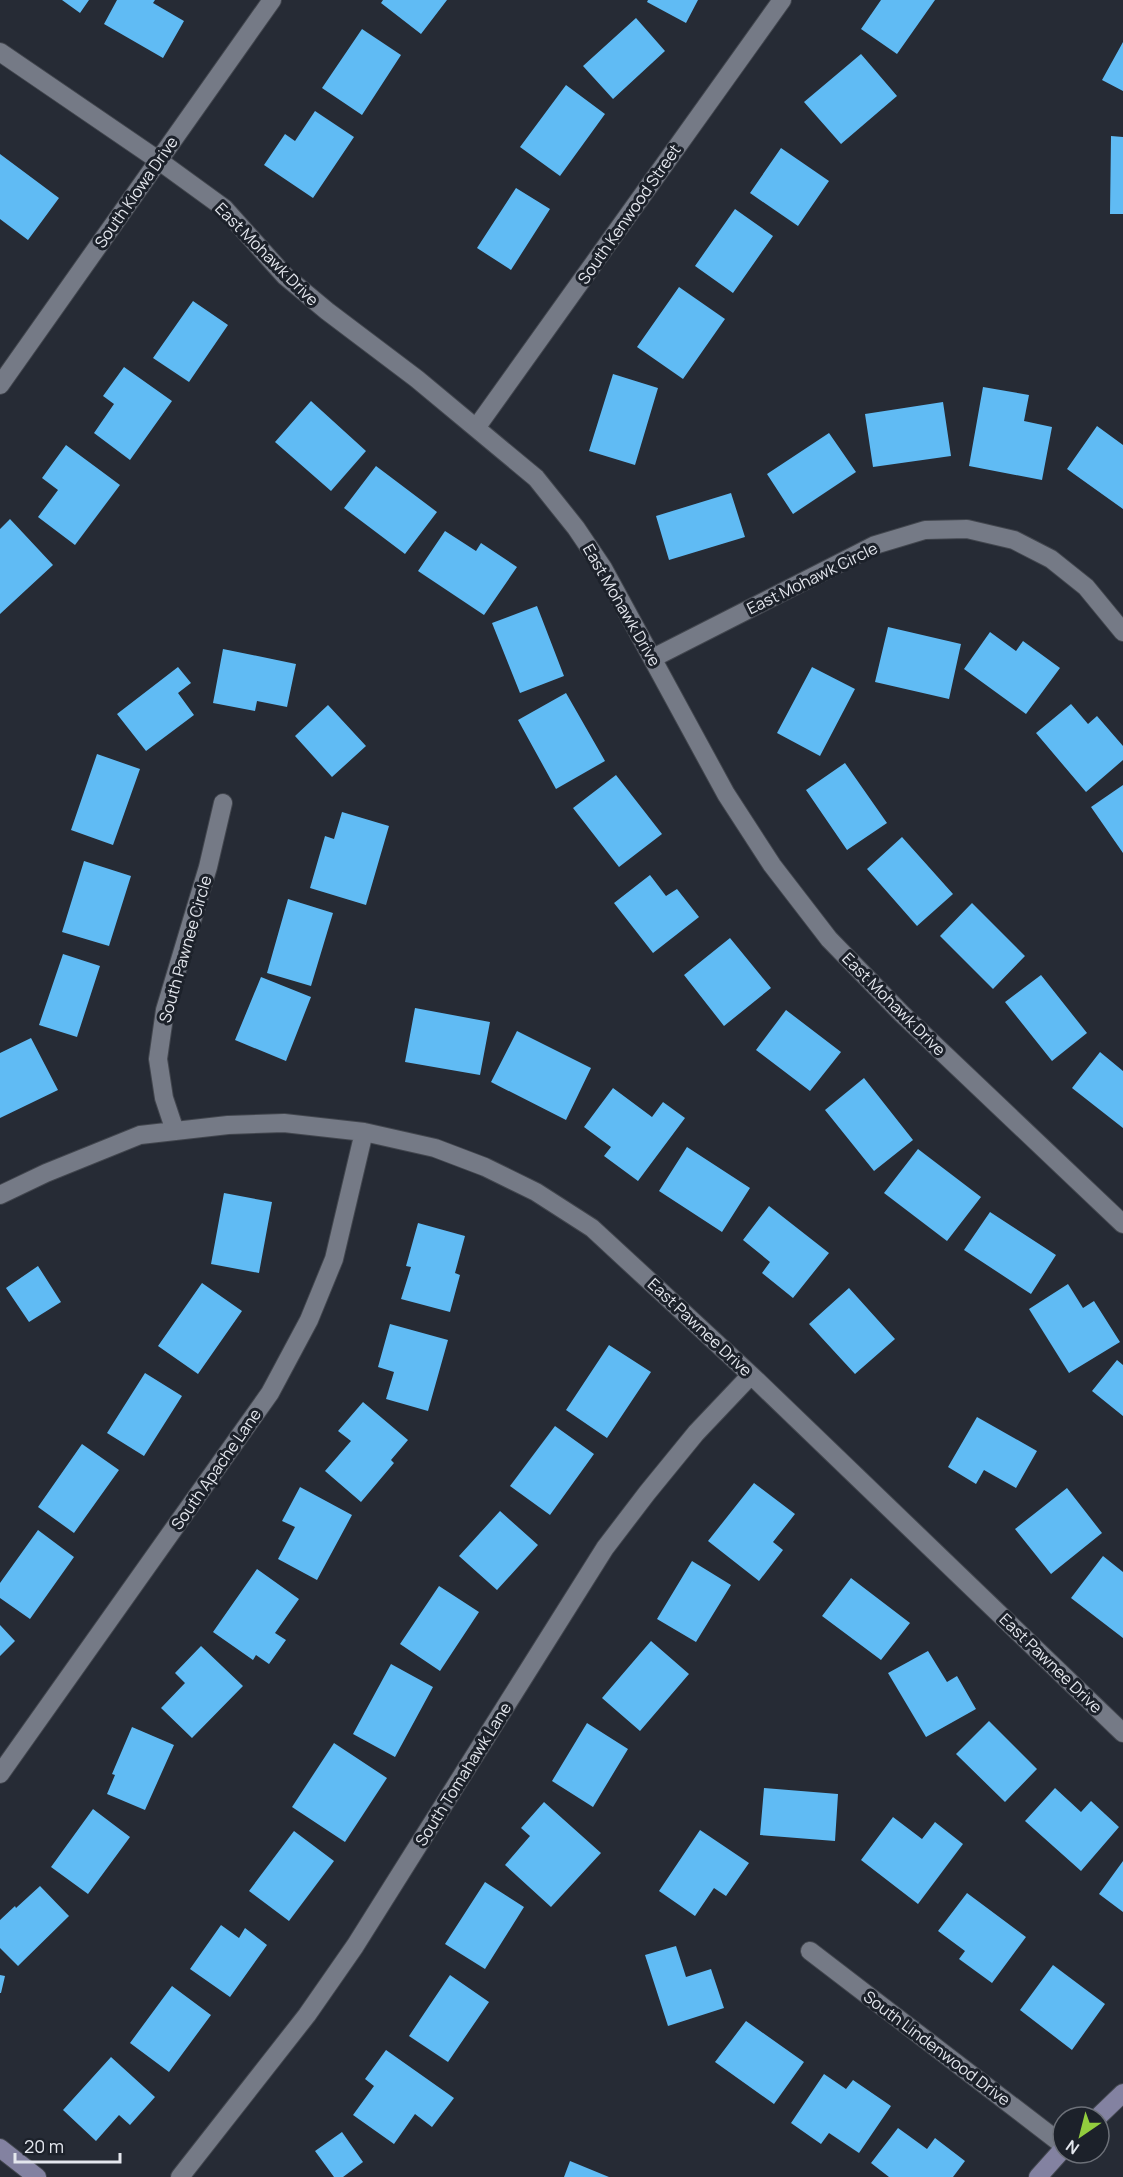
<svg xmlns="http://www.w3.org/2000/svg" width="1123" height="2177" viewBox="0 0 1123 2177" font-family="Manrope,sans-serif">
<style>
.building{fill:#60bbf4}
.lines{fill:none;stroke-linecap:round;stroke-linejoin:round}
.street-casing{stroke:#42464e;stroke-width:20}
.secondary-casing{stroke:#42464e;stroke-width:20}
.street{stroke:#757a86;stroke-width:18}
.secondary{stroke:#8382a1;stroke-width:18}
.labels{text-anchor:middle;stroke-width:6;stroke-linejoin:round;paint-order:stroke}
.street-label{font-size:16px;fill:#e4e7ee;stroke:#1c212a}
</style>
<rect width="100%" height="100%" fill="#262b35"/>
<!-- building -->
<path class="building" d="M62,0H89L80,13Z
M117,0H155L153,3L184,21L163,58L104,24Z
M383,0H447L421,34L381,3Z
M648,0H698L686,23L647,2Z
M881,0H935L897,54L861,29Z
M636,18L665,51L613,99L583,66Z
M362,29L401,55L362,115L322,88Z
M1123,42V91L1102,80Z
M861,54L897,96L841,144L804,102Z
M566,85L605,114L560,176L520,147Z
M315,111L354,137L313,198L264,165L285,134L295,141Z
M1111,136L1123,137V214H1110Z
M781,148L829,181L798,226L750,193Z
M0,154L59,198L28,240L0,219Z
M516,188L550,209L511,270L477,248Z
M735,209L773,236L733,293L695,266Z
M679,287L725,319L683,379L637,347Z
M193,301L228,325L189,382L153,358Z
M124,367L172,401L130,460L94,433L114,404L103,396Z
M613,374L658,388L635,465L589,451Z
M983,387L1029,395L1024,421L1052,427L1042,480L969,466Z
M311,401L366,451L331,491L275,442Z
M943,402L951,456L873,467L865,414Z
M1097,426L1123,445V509L1067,469Z
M829,433L856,472L793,514L767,474Z
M66,445L120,485L75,545L38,517L58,490L42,478Z
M376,466L437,512L405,554L344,508Z
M731,493L745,537L669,560L656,516Z
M10,519L53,565L0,614V529Z
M445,531L476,551L481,543L517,567L484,615L418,571Z
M537,606L564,676L520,693L492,623Z
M888,627L961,644L949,699L875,682Z
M990,632L1016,651L1023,641L1060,668L1026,714L964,669Z
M223,649L296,664L287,707L257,701L255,711L213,703Z
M178,667L191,683L178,693L194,715L146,751L117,714Z
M812,667L855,689L820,756L777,733Z
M566,693L605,761L556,789L518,720Z
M1071,704L1088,724L1097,716L1123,746V760L1086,792L1036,733Z
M328,705L366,746L332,777L295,736Z
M97,754L140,769L113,845L71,830Z
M845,763L887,823L847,850L806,790Z
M616,775L662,834L619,867L573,808Z
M1123,785V853L1091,807Z
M342,812L389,826L366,905L310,888L325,836L334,839Z
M902,837L953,894L917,926L867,869Z
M84,861L131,876L109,946L62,932Z
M650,875L666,896L677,889L699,917L653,953L614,903Z
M288,899L333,913L311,986L267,973Z
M972,903L1025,956L993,989L940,936Z
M730,938L771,988L724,1026L684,975Z
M63,954L100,966L77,1037L39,1025Z
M1041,975L1087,1033L1052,1061L1005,1002Z
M261,977L311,997L286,1061L235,1040Z
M415,1008L490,1022L480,1075L405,1062Z
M786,1010L841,1052L810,1091L756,1050Z
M517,1031L591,1068L566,1120L491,1082Z
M31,1038L58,1090L0,1118V1053Z
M1100,1052L1123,1071V1128L1072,1088Z
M864,1078L913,1140L874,1171L825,1110Z
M613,1088L652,1117L663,1102L685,1118L638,1181L604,1156L611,1147L584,1127Z
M687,1147L750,1188L722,1232L659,1191Z
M918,1149L981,1197L947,1241L884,1193Z
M224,1193L272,1202L259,1273L211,1264Z
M769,1206L829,1253L793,1298L762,1273L770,1262L743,1240Z
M990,1212L1056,1255L1031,1294L964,1250Z
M418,1223L465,1236L455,1273L460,1275L450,1312L401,1299L411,1267L406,1266Z
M38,1266L61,1302L29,1322L6,1288Z
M202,1283L242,1311L198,1374L158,1346Z
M1068,1284L1083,1308L1094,1301L1120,1342L1069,1373L1029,1309Z
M849,1288L895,1339L855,1374L809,1324Z
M390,1324L448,1340L428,1411L386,1399L394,1372L378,1367Z
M609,1345L651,1372L607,1438L566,1410Z
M1117,1360L1123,1365V1416L1092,1391Z
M145,1373L182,1396L144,1456L107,1433Z
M363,1402L408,1440L391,1460L394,1463L361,1502L325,1471L351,1441L338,1431Z
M977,1417L1037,1451L1016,1488L984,1470L976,1484L948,1467Z
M555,1426L594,1454L550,1515L510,1486Z
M82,1444L119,1470L74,1533L38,1507Z
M754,1483L795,1514L773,1542L783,1550L759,1581L708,1541Z
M300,1487L352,1515L317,1580L278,1559L295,1527L282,1521Z
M1067,1488L1102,1533L1051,1574L1015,1529Z
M500,1511L538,1545L497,1590L459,1556Z
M38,1530L74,1557L30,1619L0,1598V1583Z
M1103,1556L1123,1572V1638L1071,1598Z
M692,1561L731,1585L696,1642L657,1619Z
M257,1569L299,1599L275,1633L286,1640L269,1664L256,1655L253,1660L213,1632Z
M851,1578L910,1623L881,1660L822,1616Z
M439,1586L479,1612L440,1671L400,1644Z
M0,1625L15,1641L0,1656Z
M651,1641L689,1674L640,1731L602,1698Z
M201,1646L243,1686L192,1738L161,1708L185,1683L175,1673Z
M928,1651L947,1682L957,1676L976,1709L926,1737L888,1673Z
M391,1664L433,1687L395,1757L353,1734Z
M989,1721L1037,1769L1005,1802L956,1754Z
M587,1723L628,1749L593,1807L552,1781Z
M132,1727L174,1745L145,1810L107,1794L115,1775L112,1774Z
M334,1743L387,1778L345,1842L292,1807Z
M764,1788L838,1794L835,1841L760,1835Z
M1055,1788L1081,1812L1091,1801L1119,1827L1081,1871L1025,1821Z
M544,1802L601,1853L551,1907L505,1865L530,1836L521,1828Z
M93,1809L130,1837L88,1894L51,1867Z
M893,1817L922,1839L935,1822L963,1844L918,1904L861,1860Z
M700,1830L749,1863L726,1896L714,1888L695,1916L659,1891Z
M294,1831L334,1861L289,1921L249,1891Z
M1123,1861V1912L1099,1894Z
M485,1882L524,1907L485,1969L445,1944Z
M40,1886L69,1916L18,1966L0,1948V1920L15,1906L16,1908Z
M967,1893L1026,1937L992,1983L959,1959L965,1951L938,1931Z
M221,1925L239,1938L245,1928L267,1945L230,1997L190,1969Z
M676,1946L686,1977L711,1969L724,2008L668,2026L645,1955Z
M1053,1965L1105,2004L1072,2050L1020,2010Z
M0,1975L5,1976L1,1993H0Z
M450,1975L489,2002L448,2062L409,2036Z
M172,1986L211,2015L169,2072L130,2043Z
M746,2021L804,2062L774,2104L715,2062Z
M386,2050L454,2098L432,2127L415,2114L394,2144L353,2115L374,2086L365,2079Z
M111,2057L155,2097L130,2125L119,2115L96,2141L63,2110Z
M824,2074L846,2089L853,2080L891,2106L859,2153L829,2133L821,2144L791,2123Z
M898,2128L927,2149L935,2138L965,2161L953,2177H889L871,2163Z
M342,2132L363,2162L343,2177H334L315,2151Z
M570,2161L609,2177H564Z"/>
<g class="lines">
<!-- street casing -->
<g class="street-casing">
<path id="street" d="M0,52L158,160L224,208L285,276L327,311L417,379L536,478L576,528L603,568L726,794L772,865L829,939L902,1014L1123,1224
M0,385L272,0
M476,428L782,0
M653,658L875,545L925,530L967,529L1014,540L1051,559L1086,587L1123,632
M175,1131L164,1098L158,1059L165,1010L208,867L223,803
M0,1195L46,1173L140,1135L228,1125L284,1123L364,1132L435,1148L485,1167L536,1192L592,1228L751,1375L1123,1733
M0,1774L270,1393L309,1320L334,1259L364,1132
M810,1951L1063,2145
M180,2177L307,2015L355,1946L605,1548L647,1493L696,1433L751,1375"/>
</g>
<!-- secondary casing -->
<g class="secondary-casing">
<path id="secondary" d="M1098,2117L1123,2093
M0,2148L37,2177
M1038,2177L1063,2149"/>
</g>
<!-- street -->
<use href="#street" class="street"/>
<!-- secondary -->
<use href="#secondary" class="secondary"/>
</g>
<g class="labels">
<!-- street labels -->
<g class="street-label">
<text transform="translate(136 192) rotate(-55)" y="6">South Kiowa Drive</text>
<text transform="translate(629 214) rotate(-55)" y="6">South Kenwood Street</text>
<text transform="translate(267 254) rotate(45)" y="6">East Mohawk Drive</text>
<text transform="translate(812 578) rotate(-26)" y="6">East Mohawk Circle</text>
<text transform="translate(622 605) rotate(60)" y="6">East Mohawk Drive</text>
<text transform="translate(185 949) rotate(-74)" y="6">South Pawnee Circle</text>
<text transform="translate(894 1004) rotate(45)" y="6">East Mohawk Drive</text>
<text transform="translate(700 1327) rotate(43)" y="6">East Pawnee Drive</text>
<text transform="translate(216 1469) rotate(-55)" y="6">South Apache Lane</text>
<text transform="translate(1051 1663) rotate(44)" y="6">East Pawnee Drive</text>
<text transform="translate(463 1774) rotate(-58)" y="6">South Tomahawk Lane</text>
<text transform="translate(937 2048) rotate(37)" y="6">South Lindenwood Drive</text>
</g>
</g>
<!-- north arrow -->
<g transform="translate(1081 2135) rotate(215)"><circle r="28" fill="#1c212a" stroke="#6c7078" stroke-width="1.5"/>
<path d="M0-4.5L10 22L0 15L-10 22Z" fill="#92cd3e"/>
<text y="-9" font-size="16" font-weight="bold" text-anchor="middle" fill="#e4e7ee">N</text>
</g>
<!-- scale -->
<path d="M15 2153v9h105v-9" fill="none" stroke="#e4e7ee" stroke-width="3"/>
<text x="24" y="2153" font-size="18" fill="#e4e7ee" stroke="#1c212a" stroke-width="4.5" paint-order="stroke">20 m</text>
</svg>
